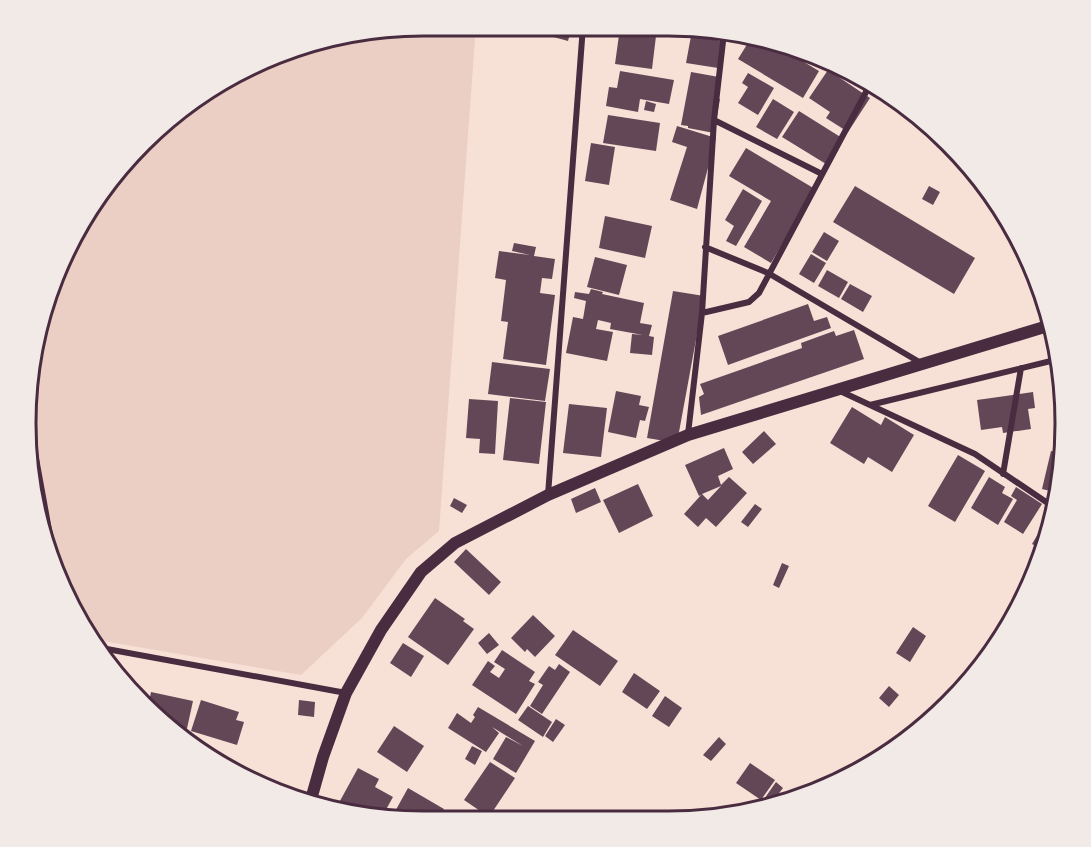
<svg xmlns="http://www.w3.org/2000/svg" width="1091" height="847" viewBox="0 0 1091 847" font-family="'Titillium Web',sans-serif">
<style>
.green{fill:#ebcfc5}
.building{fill:#644757;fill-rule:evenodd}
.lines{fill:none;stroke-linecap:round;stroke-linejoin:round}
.minor{stroke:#4a2c40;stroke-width:6}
.secondary{stroke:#4a2c40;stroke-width:12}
.rim{fill:none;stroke:#4a2c40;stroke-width:3}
</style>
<rect width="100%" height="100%" fill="#f7e1d7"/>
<!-- green -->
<path class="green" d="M423,26H476L439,531L406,559L362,618L301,675L91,639L79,623L68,597L27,416L39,321L79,225L142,142L224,79L320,39Z"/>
<!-- building -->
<path class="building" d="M525,26H572L568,41L524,29Z
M624,26H669L667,37L656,36L652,69L615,64L619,35L623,36Z
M691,36L723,41L718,68L686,63Z
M751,38L769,41L819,71L803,98L738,59Z
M828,70L870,98L848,132L826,118L830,112L809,98Z
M620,71L674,80L669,104L640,99L638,112L606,106L609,87L617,88Z
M691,72L719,77L715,98L720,99L714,133L688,128V126L681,125Z
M748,73L774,88L758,115L738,103L748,87L742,83Z
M773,99L794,112L777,139L756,127Z
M646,101L656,104L654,112L644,110Z
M799,111L842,138L826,164L782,137Z
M608,115L660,123L656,151L603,143Z
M677,126L716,138L697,209L670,200L687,147L672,142Z
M591,143L615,147L609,185L585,181Z
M746,148L815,189L771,263L744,247L771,201L729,176Z
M855,186L975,258L954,294L833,222Z
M929,186L940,192L933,205L922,199Z
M743,189L762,201L736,246L726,241L734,226L725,220Z
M605,216L652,226L645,258L599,248Z
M824,232L839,241L827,261L812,252Z
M514,243L536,247L534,256L555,259L552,279L542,278L540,293L555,295L546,365L503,359L508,322L501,321L506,280L495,278L499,251L530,255L512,251Z
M811,254L826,263L814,283L799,274Z
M595,257L627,265L619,295L587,287Z
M827,270L848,282L839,298L818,286Z
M850,284L872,296L863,312L841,299Z
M591,289L603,292L602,294L644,303L640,323L652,325L649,336L654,337L652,355L630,353L632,334L643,335L610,329L611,323L598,320L596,329L613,332L607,361L566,353L573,317L583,319L586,301L574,298L575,292L589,294Z
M673,291L704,296L677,443L647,438Z
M808,304L814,321L827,317L831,328L728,365L718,336Z
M854,330L864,359L701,415L699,397L704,394L700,384L802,348L801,343L834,331L836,336Z
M492,362L550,369L545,401L488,394Z
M616,391L641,396L639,405L649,407L645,421L640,420L636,438L608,432Z
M1033,392L1035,408L1028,409L1031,429L1003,433L1002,427L981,430L977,400Z
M1062,394H1063L1065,447L1053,445Z
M510,398L546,402L539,464L503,460Z
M469,399L498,401L495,454L479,453L480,439L466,438Z
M569,404L607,408L601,457L563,453Z
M852,407L881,425L885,417L914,435L892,472L868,457L864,464L830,443Z
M764,431L776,444L753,464L742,452Z
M724,448L733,469L718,476L721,485L729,477L747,493L716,527L706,518L698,527L684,514L701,495L699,496L685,465ZM721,486L708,500L702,494Z
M1051,451L1064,454L1058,493L1042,489Z
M958,455L985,471L955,522L928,506Z
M989,477L1005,487L1002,493L1013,499L998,525L971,508Z
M638,484L653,516L619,533L603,500Z
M1016,487L1042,504L1023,534L1004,522L1017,500L1011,496Z
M595,488L601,502L576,513L571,499Z
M454,498L467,505L462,513L450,506Z
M755,504L762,509L748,527L741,522Z
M1045,522L1052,526L1043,550L1032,544Z
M466,549L501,582L489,595L454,562Z
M782,563L789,566L779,588L773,585Z
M435,598L465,619L463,621L474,629L448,665L408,637Z
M533,615L555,636L535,657L527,649L525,652L511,638Z
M913,627L926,636L910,662L896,653Z
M573,630L618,661L600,686L555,655Z
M489,633L499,645L487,654L478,643Z
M403,643L424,656L411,677L390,663Z
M502,650L535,672L529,681L535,684L516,714L472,685L488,661L495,666L490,672L499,678L505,669L494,662Z
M559,664L570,672L542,714L530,706L543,685L538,682L549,666L555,670Z
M634,673L660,691L647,709L622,692Z
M889,686L899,695L889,707L879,698Z
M128,689L144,692L142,702L140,700Z
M151,692L193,701L186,733L175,730L148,707Z
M665,696L682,708L669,727L652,716Z
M201,700L239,712L236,720L244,722L237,745L191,731Z
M299,700L315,702L314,717L298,715Z
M528,706L552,722L543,737L518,720Z
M478,707L535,741L516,773L493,759L506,737L523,746L492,727L499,733L486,752L448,728L457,713L471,723L475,717L473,715Z
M556,719L565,725L553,742L545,736Z
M394,726L424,746L407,772L377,752Z
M719,737L726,744L711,761L703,755Z
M472,746L482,751L475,765L465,759Z
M490,762L515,778L489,817L464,800Z
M750,763L775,780L761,800L736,783Z
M358,768L379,779L375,787L393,797L383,815L367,814L352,806L364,814H346L335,810Z
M776,782L783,788L770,805L768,806L762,802Z
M408,788L444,809L440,816L393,815Z"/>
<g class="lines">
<!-- minor -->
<path class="minor" d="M792,46L807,53
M714,120L822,174
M705,247L768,273L921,363
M1036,276L1050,318
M702,313L749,302L759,293L866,92V85
M840,391L975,454L1055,508
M870,405L1059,359
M27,409L56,568
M688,434L702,313L714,120L724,33
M1003,474L1021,368
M548,495L583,26
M96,647L346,693"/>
<!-- secondary -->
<path class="secondary" d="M310,803L323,757L346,693L381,630L421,572L455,543L548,495L688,435L1051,325"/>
</g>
<!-- crop -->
<path d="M0 0H1091V847H0ZM423 36H668A387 387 0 0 1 1055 423V424A387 387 0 0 1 668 811H423A387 387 0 0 1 36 424V423A387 387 0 0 1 423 36Z" fill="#f1eae7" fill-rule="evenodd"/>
<path class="rim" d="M423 36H668A387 387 0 0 1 1055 423V424A387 387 0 0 1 668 811H423A387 387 0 0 1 36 424V423A387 387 0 0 1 423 36Z"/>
</svg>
